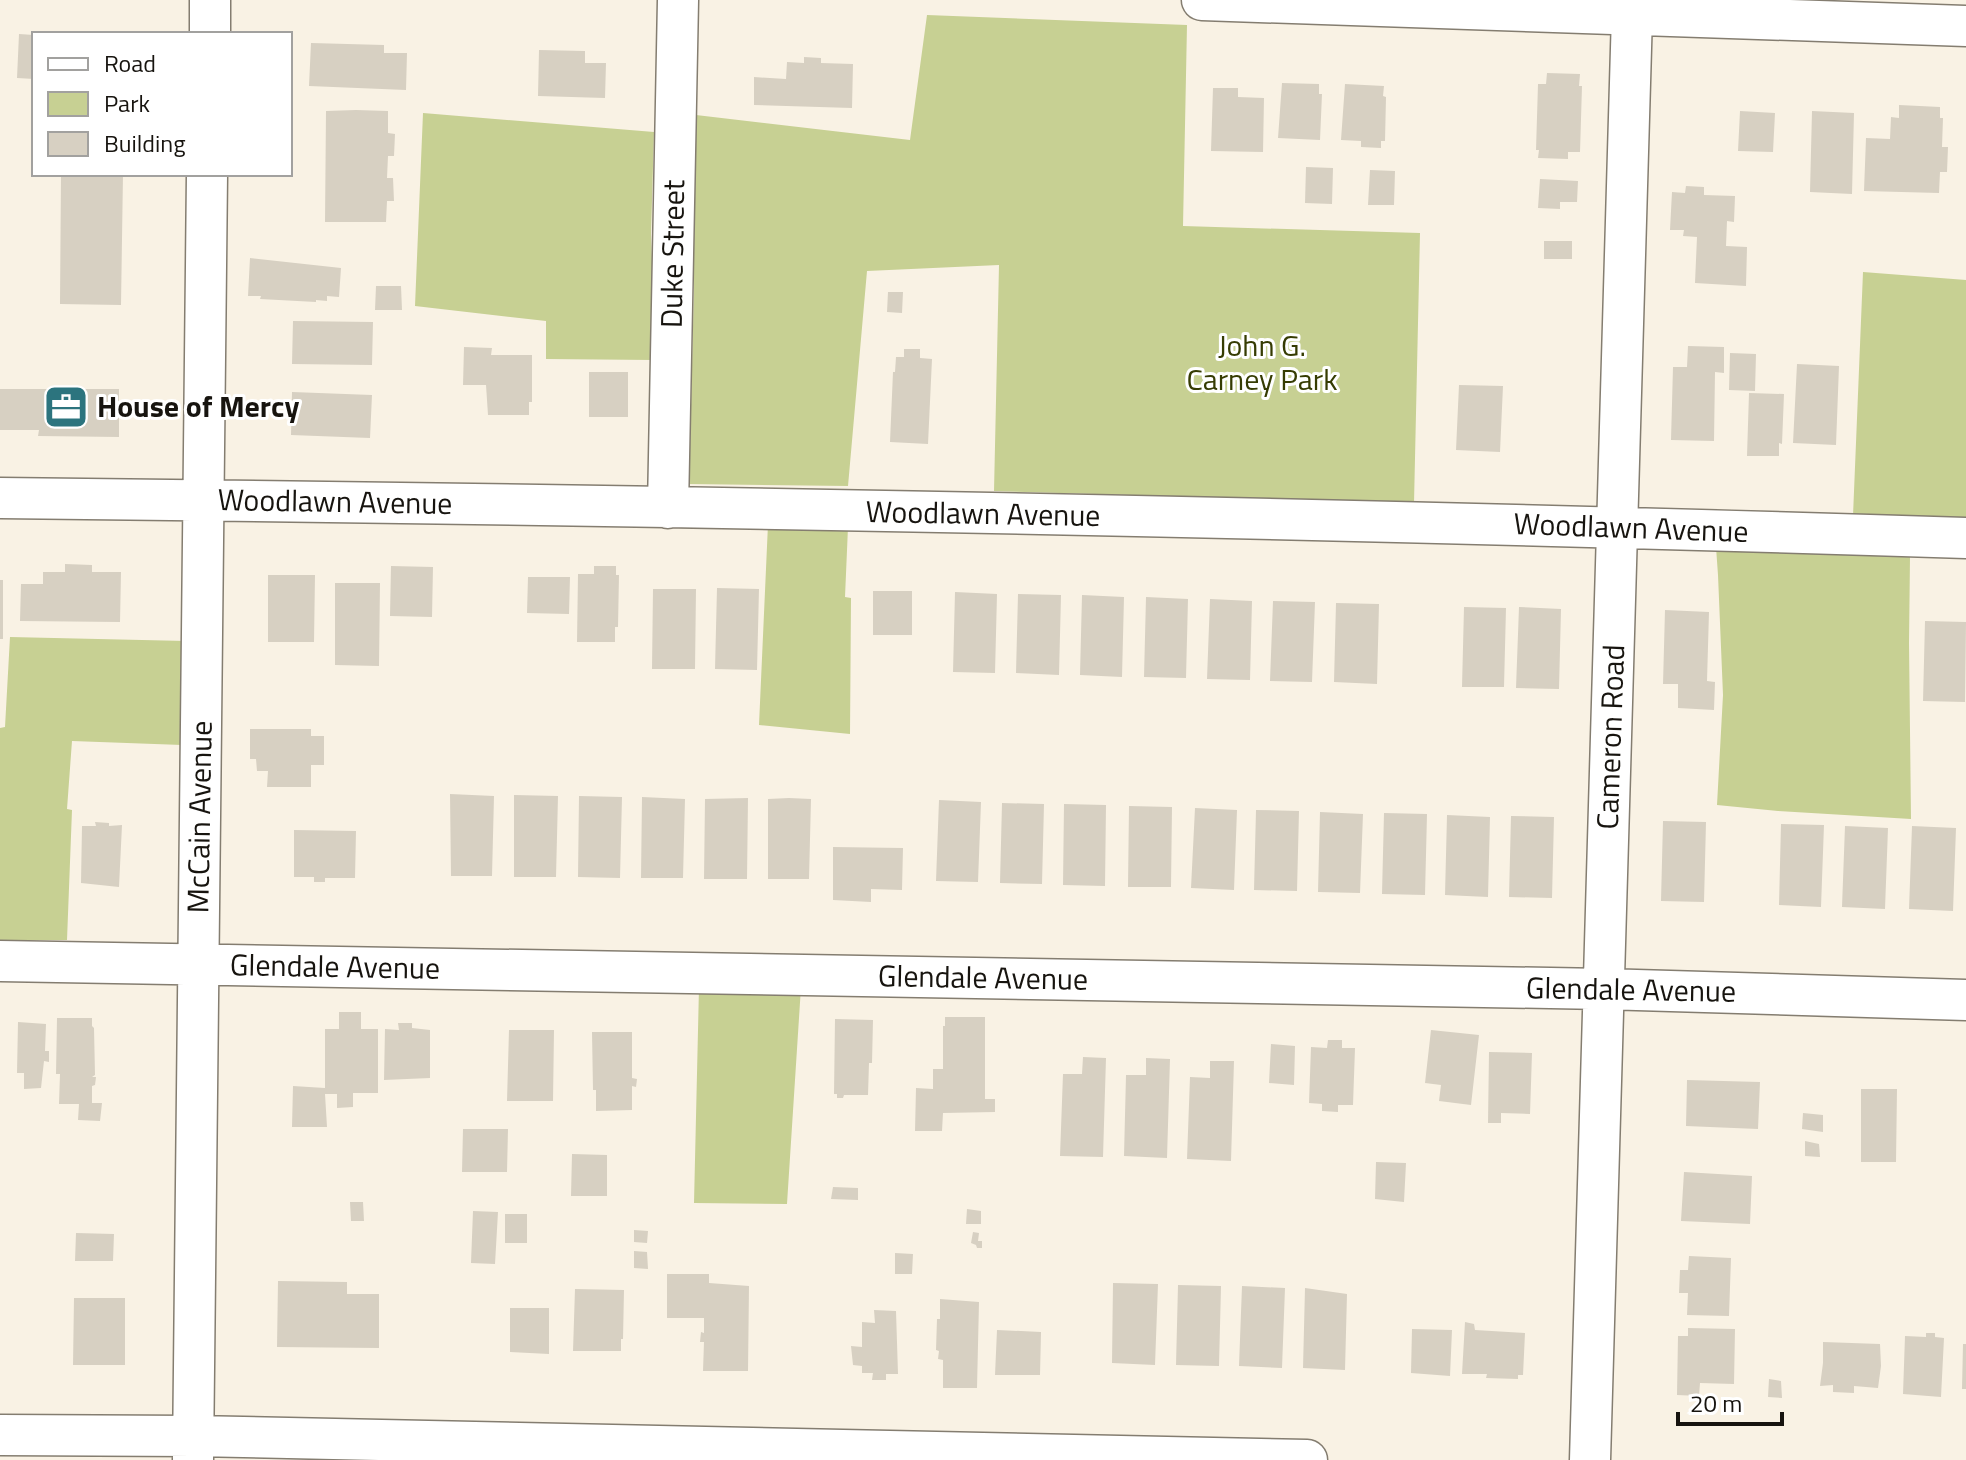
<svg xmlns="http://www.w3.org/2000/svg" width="1966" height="1460" viewBox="0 0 1966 1460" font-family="'Titillium Web',sans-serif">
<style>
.green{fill:#c7d093}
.building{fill:#d7d0c2}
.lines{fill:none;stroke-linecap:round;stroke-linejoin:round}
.minor-casing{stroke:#847d70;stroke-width:43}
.minor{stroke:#fff;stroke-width:40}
.labels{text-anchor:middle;stroke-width:6;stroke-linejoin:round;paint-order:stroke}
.street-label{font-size:30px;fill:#17140f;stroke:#fff}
.park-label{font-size:30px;fill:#363c03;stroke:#fff}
.poi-label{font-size:30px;font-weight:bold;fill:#17140f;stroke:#fff;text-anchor:start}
</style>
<rect width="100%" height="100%" fill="#f9f2e4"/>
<!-- green -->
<path class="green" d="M927,15L1187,25L1183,226L1420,233L1414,503L994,491L999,265L867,271L848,486L689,484L694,287L693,199L696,115L910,140Z
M423,113L654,132L651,234L654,317L653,360L546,359V321L415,306Z
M1863,272L1966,280V520L1853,516Z
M768,524L848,527L845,597L851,598L850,734L759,725Z
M1716,547L1910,557L1909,643L1911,819L1778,811L1717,805L1723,695L1718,575Z
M10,637L186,641L182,745L72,741L67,809L72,810L67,940H0V728L5,727Z
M699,987H801L787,1204L694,1203Z"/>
<!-- building -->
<path class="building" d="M19,34L34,35V79L17,78Z
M311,43L384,45V53H407L406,90L309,86Z
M539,50L585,51V63H606L605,98L538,96Z
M804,57L821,58V63L853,64L852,108L754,105V77L786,79L787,62L804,63Z
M1547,73L1580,74L1579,86H1582L1580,152H1568V159L1538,158L1539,150H1536L1538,84H1546Z
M1282,83L1319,84V94H1322L1320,140L1278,138Z
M1345,84L1384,86L1383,96L1386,97L1385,141H1381V148L1361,147V141L1341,140Z
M1213,88H1238V97L1264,98L1263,152L1211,151Z
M1899,105L1940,107V118H1943L1942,147H1948L1947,172H1940L1939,193L1864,191L1866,138L1890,139L1891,117L1899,118Z
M356,110L388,111V133L395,134L394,156H388L387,178H393L394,201H387L386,222H325L326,111Z
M1740,111L1775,113L1773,152L1738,151Z
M1812,111L1854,113L1852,194L1810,192Z
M1306,167L1333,168L1332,204L1305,203Z
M1370,170L1395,171L1394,205H1368Z
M61,174H123L121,305L60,304Z
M1540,179L1578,181L1577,202H1560V209L1538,208Z
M1686,186L1704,187V195L1735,196L1734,222L1727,221L1726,246L1747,247L1746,286L1695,283L1697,237L1683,236L1684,230H1670L1672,192L1685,193Z
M1544,241H1572V259H1544Z
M250,258L341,268L339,297L327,296V301L316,300V302L260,299L261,296H248Z
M376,286H401L402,310H375Z
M888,292H903L902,313L887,312Z
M293,321L373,322L372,365L292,364Z
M1688,346L1724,347V373L1715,372L1714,441L1671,440L1673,367H1687Z
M464,347L492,348L491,355H532V402H529V415H488L486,385H463Z
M904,349H920V358L932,359L928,444L890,442L893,372H895L896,357H904Z
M1730,353L1756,354L1755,391L1729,390Z
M1797,364L1839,366L1836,445L1793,443Z
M589,372H628V417H589Z
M1459,385L1503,386L1500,452L1456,450Z
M0,389H119V437L38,436L39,430H0Z
M292,392L372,395L370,438L291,435Z
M1749,393L1784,394L1782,444L1779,443V456H1747Z
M65,564L92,565V572H121L120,622L20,621L21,584H43V572H65Z
M391,566L433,567L432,617L390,616Z
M594,566H616V575H619L618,627H615V642H577L578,574H594Z
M268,575H315L314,642H268Z
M528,577H570L569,614L527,613Z
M0,580H3V639H0Z
M335,583H380L379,666L335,665Z
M717,588L759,589L757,670L715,669Z
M653,589H696L695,669H652Z
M873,591H912V635H873Z
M955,592L997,594L995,673L953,672Z
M1018,594L1061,595L1059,675L1016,673Z
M1082,595L1124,597L1122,677L1080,675Z
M1146,597L1188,599L1186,678L1144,677Z
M1210,599L1252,601L1250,680L1207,679Z
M1273,601L1315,602L1312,682L1270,681Z
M1336,603L1379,604L1377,684L1334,682Z
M1464,607L1506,608L1504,687H1462Z
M1519,607L1561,609L1559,689L1516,688Z
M1665,610L1709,612L1707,681L1715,682L1714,710L1678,708V684H1663Z
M1925,621L1966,622L1965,702L1923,701Z
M250,729H311V736H324V765H311V787H267L268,771H257L256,759H250Z
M450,794L494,796L492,876H451Z
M514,795L558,796L556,877H514Z
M579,796L622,797L620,878L578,877Z
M642,797L685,799L683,878H641Z
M748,798L747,879H704L705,799Z
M789,798L811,799L809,879H768V799Z
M939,800L981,802L978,882L936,881Z
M1002,803L1044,804L1042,884L1000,883Z
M1064,804L1106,805L1105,886L1063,885Z
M1129,806L1172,807L1171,887H1128Z
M1195,808L1237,810L1234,890L1191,888Z
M1256,810L1299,811L1297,891L1254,890Z
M1320,812L1363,814L1360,893L1318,892Z
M1384,813L1427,814L1425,895L1382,894Z
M1447,815L1490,817L1488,897L1445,895Z
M1511,816L1554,817L1552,898L1509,897Z
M1663,821L1706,822L1704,902L1661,901Z
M95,822L109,823V826L122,825L119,887L81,883L82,826H96Z
M1781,824L1824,825L1821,907L1779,905Z
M1845,826L1888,828L1885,909L1842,907Z
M1912,826L1956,828L1953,911L1909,909Z
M294,830L356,831L355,878H325V882H314V877H294Z
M833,847L903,848L902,890L871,889V902L833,900Z
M339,1012H361V1029H378V1093H353V1107L337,1108V1094H325L327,1127H292L293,1086L325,1088V1029H339Z
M945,1017H985V1099H995V1112L943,1113L942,1131H915L916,1088L933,1089V1069H943V1026H945Z
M57,1018H92V1026L94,1028L95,1075L92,1077H96L95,1085L92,1086V1103H102L100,1121L78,1120L79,1104H59L60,1074H56Z
M835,1019L873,1020L872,1063H869L868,1095H844L843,1098H837V1094H834Z
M18,1022L46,1024L45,1051H49V1062L44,1061L41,1088L24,1089V1073H17Z
M398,1023H412V1028L430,1030V1078L384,1080L385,1029L399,1030Z
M509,1030H554L553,1101H507Z
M1431,1030L1479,1035L1471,1105L1439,1101L1441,1085L1425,1083Z
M592,1032H632V1078L637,1079L636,1087L632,1086V1110L596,1111V1090H593Z
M1328,1040H1342V1048H1355L1353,1105H1338V1112L1322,1111V1104L1309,1103L1311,1047L1327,1048Z
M1271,1044L1295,1046L1294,1085L1269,1083Z
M1489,1052L1532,1053L1530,1114L1501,1113V1123H1488Z
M1083,1057L1106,1058L1103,1157L1060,1156L1063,1074H1082Z
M1146,1058L1170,1059L1167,1158L1124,1156L1126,1075H1146Z
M1210,1061H1234L1231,1161L1187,1159L1190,1077L1210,1078Z
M1687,1080L1760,1082L1758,1129L1686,1126Z
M1861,1089H1897L1896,1162H1861Z
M1803,1113L1823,1115V1132L1802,1129Z
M463,1129H508L507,1172H462Z
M1805,1141L1819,1144L1820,1157L1805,1156Z
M572,1154L607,1155V1196H571Z
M1376,1162L1406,1163L1404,1202L1375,1199Z
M1684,1172L1752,1176L1750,1224L1681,1221Z
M833,1187L858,1188V1200L831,1199Z
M350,1202H363L364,1221H351Z
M967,1209L981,1211V1224H966Z
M473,1211L498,1212L495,1264L471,1263Z
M505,1214H527V1243H505Z
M634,1230L648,1231L647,1243L634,1242Z
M973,1232L979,1233L978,1241H982V1248H977L976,1245L971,1243Z
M76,1233L114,1234L113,1261H75Z
M634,1251L647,1252L648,1269L634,1268Z
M895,1253L913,1254L912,1274H895Z
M1689,1256L1731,1258L1729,1316L1687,1315L1688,1293H1679L1680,1270H1688Z
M667,1274H709V1283L749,1286L748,1371H703L704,1342H700L701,1332L704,1333V1318H667Z
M278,1281L347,1282V1294H379V1348L277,1347Z
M1113,1283L1158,1284L1155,1365L1112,1363Z
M1178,1285L1221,1286L1219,1366L1176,1365Z
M1242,1286L1285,1288L1282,1368L1239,1366Z
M1305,1288L1347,1294L1345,1370L1303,1368Z
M575,1289L624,1290L623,1339H621V1351H573Z
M74,1298H125V1365H73Z
M940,1299L979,1302L977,1388H943V1360L938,1359L939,1351L936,1350L937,1319H940Z
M510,1308H549V1354L510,1352Z
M874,1310L896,1311L898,1374H886V1380H872L873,1373H862V1366L853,1365L851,1346L862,1347V1322L875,1323Z
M1465,1322L1474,1324L1475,1330L1525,1333L1523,1375H1518V1379L1486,1378L1487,1374H1462Z
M1688,1328L1735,1329L1734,1384L1700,1383L1699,1396L1677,1395L1678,1336H1688Z
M1412,1329L1452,1330L1450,1376L1411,1373Z
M997,1330L1041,1332L1040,1375H995Z
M1926,1333H1935V1337L1944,1338L1941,1397L1903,1394L1905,1336L1926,1337Z
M1823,1342L1880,1344L1881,1366L1878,1388L1854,1386V1393L1833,1392V1385L1820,1386L1823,1363Z
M1963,1344H1966V1389H1962Z
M1769,1379L1781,1381L1782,1398L1768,1397Z"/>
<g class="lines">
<!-- minor casing -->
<g class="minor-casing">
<path id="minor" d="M1202,0L1966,26
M210,34V0
M0,498C655,505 1311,517 1966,538
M668,508L678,0
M0,961L1603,989L1966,1000
M0,1435L193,1436L1307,1460
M193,1460L207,174
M1590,1460L1632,14"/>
</g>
<!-- minor -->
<use href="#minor" class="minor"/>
</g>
<!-- icons -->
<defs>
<g id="office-square" transform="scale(2.3)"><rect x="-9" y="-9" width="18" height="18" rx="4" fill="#2c747e" stroke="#fff"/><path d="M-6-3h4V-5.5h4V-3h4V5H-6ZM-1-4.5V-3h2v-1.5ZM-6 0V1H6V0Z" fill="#fff"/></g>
</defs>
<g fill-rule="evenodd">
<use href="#office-square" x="66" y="407"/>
</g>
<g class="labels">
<!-- street labels -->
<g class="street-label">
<text transform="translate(673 254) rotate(-89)" y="10">Duke Street</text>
<text transform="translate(335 502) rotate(1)" y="10">Woodlawn Avenue</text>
<text transform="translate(983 514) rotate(1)" y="10">Woodlawn Avenue</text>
<text transform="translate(1631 528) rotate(2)" y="10">Woodlawn Avenue</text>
<text transform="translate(1611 737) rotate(-88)" y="10">Cameron Road</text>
<text transform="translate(200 817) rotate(-89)" y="10">McCain Avenue</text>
<text transform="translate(335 967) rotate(1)" y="10">Glendale Avenue</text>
<text transform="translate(983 978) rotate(1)" y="10">Glendale Avenue</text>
<text transform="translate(1631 990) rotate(1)" y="10">Glendale Avenue</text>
</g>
<!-- park labels -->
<g class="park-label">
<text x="1262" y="356">John G.<tspan x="1262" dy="34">Carney Park</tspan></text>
</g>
<!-- poi labels -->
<g class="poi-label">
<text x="97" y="417">House of Mercy</text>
</g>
</g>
<!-- legend -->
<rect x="32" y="32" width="260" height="144" fill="#ffffff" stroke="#a2a19f" stroke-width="2"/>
<rect x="48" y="58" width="40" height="12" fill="#ffffff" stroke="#a2a19f" stroke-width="2"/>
<text x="104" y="72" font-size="24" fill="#17140f">Road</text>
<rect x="48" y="92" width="40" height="24" fill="#c7d093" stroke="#a2a19f" stroke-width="2"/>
<text x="104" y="112" font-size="24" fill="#17140f">Park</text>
<rect x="48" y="132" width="40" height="24" fill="#d7d0c2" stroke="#a2a19f" stroke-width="2"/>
<text x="104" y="152" font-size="24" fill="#17140f">Building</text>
<!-- scale -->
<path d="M1678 1412v12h104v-12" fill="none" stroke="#17140f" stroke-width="4"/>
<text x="1690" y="1412" font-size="24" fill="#17140f" stroke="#ffffff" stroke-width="6" paint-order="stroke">20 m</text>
</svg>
